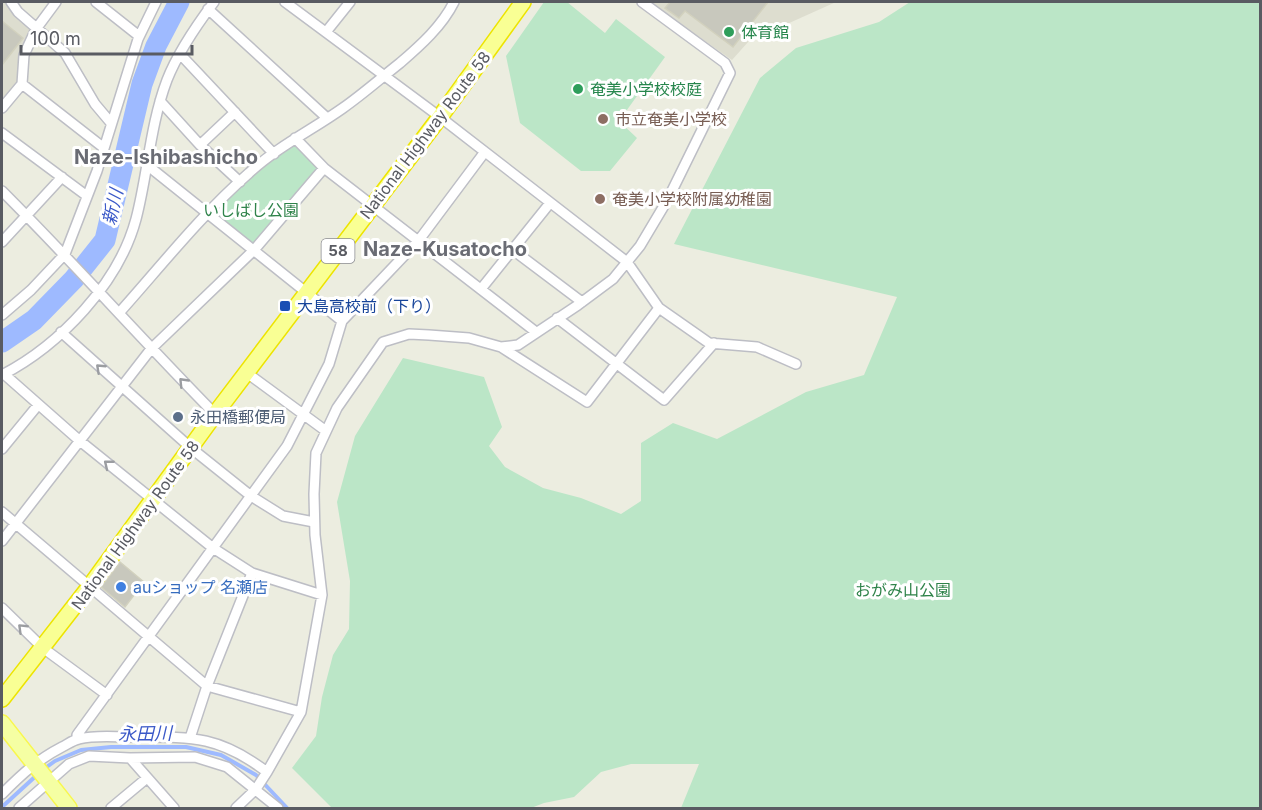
<svg xmlns="http://www.w3.org/2000/svg" width="1262" height="810" viewBox="0 0 1262 810" font-family="Inter,'Noto Sans JP',sans-serif">
<style>
.education{fill:#ddddcf}
.green{fill:#bbe6c7}
.lines{fill:none;stroke-linecap:round;stroke-linejoin:round}
.stream{stroke:#9ebaff;stroke-width:4}
.river{stroke:#9ebaff;stroke-width:21}
.building{fill:#c8c8bd;stroke:#d2d1be;stroke-width:1.5}
.minor-casing{stroke:#bdbec5;stroke-width:12}
.primary-casing{stroke:#f8f74e;stroke-width:18}
.trunk-casing{stroke:#ede400;stroke-width:18}
.minor{stroke:#fff;stroke-width:9}
.primary{stroke:#f5ffa3;stroke-width:15}
.trunk{stroke:#f9ff94;stroke-width:15}
.oneway{stroke:#9b9da1}
.leisure-dot{fill:#2e9e5b;stroke:#fff;stroke-width:2}
.education-dot{fill:#8d6e63;stroke:#fff;stroke-width:2}
.transit-dot{fill:#1a4fb4;stroke:#fff;stroke-width:2}
.service-dot{fill:#5c6f8a;stroke:#fff;stroke-width:2}
.shop-dot{fill:#3f7fe0;stroke:#fff;stroke-width:2}
.labels{text-anchor:middle;stroke-width:6;stroke-linejoin:round;paint-order:stroke}
.shield{fill:#fff;stroke:#8b8c91;stroke-width:1.5}
.shield-label{font-size:15px;font-weight:bold;fill:#595b62}
.leisure-label{font-size:16px;fill:#27864d;stroke:#fff;text-anchor:start}
.education-label{font-size:16px;fill:#785e54;stroke:#fff;text-anchor:start}
.street-label{font-size:16px;fill:#595b62;stroke:#fff}
.park-label{font-size:16px;fill:#2f834a;stroke:#fff}
.transit-label{font-size:16px;fill:#164399;stroke:#fff;text-anchor:start}
.service-label{font-size:16px;fill:#4e5e75;stroke:#fff;text-anchor:start}
.shop-label{font-size:16px;fill:#366cbe;stroke:#fff;text-anchor:start}
.water-label{font-size:18px;font-style:italic;fill:#3b59c8;stroke:#fff}
.quarter-label{font-size:20px;font-weight:bold;fill:#6a6c74;stroke:#fff}
</style>
<rect width="100%" height="100%" fill="#ecede0"/>
<!-- education -->
<path class="education" d="M2,2H11L36,29L24,55L22,84L2,109Z
M649,2H836L749,41L732,60Z"/>
<!-- green -->
<path class="green" d="M544,2H567L605,33L616,19L665,57L619,121L637,138L610,171H581L520,123L506,56Z
M910,2H1260V808H681L699,764H631L601,772L574,797L544,803L531,808H332L292,768L316,736L322,697L333,655L349,629L350,581L337,502L355,436L403,358L484,377L502,427L489,446L505,467L543,488L581,498L621,514L641,501V443L673,423L717,439L806,392L864,375L897,297L674,244L760,78L796,48L879,22Z
M293,141L321,169L254,246L211,212Z"/>
<g class="lines">
<!-- stream -->
<path class="stream" d="M44,769L55,761L81,750L111,747H186L221,755L256,775L287,808
M2,807L38,774"/>
<!-- river -->
<path class="river" d="M2,342L34,320L74,279L105,240L142,84L156,46L179,2"/>
</g>
<!-- building -->
<path class="building" d="M670,2H768L733,47L685,11L679,18L665,8Z
M2,21L23,38L2,65Z
M120,562L144,582L125,607L101,587Z"/>
<g class="lines">
<!-- minor casing -->
<g class="minor-casing">
<path id="minor" d="M11,2L18,12L65,53L95,104L111,123
M96,2L139,36
M285,2L440,117L627,262L659,308L709,343L757,347L796,364
M208,9L327,118
M326,32L350,2
M180,54L274,154
M22,84L104,148
M160,101L200,145L240,182
M2,108L22,84L24,55L36,29L56,2
M2,133L87,196
M295,138L324,168
M200,145L235,112
M147,165L342,321
M2,191C75,264 143,341 215,414
M2,242L62,177
M513,250L582,302
M481,289L550,203
M119,313C161,266 201,215 249,173C277,147 312,130 343,108C363,94 381,78 400,63C421,45 442,26 454,2
M2,315L31,290L65,254L97,171L138,39L156,2
M557,318L664,400L714,343
M61,332L191,448L251,496L283,516L314,522
M501,347L587,402L659,308
M247,373L326,431
M4,374L80,441L213,548L252,573L322,595
M2,375C60,345 119,283 136,219C148,173 150,125 167,80C178,52 196,26 214,2
M2,449L38,405
M2,512L207,686L301,712
M2,541L151,349L254,250L324,168L536,332
M2,608L43,648L107,695
M190,738L207,686L252,573
M78,739L77,735L287,446L329,364L342,321L419,240L484,153
M130,758L174,808
M2,794C22,774 37,760 62,747C68,744 73,740 79,739C95,735 113,737 129,737C189,737 217,734 267,772
M19,808L69,764L89,756L130,758L195,757L227,767L278,808
M111,808L147,778
M236,808L256,789L267,772L301,712L322,595L315,535L314,494L316,453L337,408L383,342L409,334L429,335L469,338L501,347L518,345L578,305L613,279L640,246L668,199L730,73L725,63L642,2"/>
</g>
<!-- primary casing -->
<g class="primary-casing">
<path id="primary" d="M2,723L69,808"/>
</g>
<!-- trunk casing -->
<g class="trunk-casing">
<path id="trunk" d="M2,699L90,586L215,414L440,117L523,2"/>
</g>
<!-- minor -->
<use href="#minor" class="minor"/>
<!-- primary -->
<use href="#primary" class="primary"/>
<!-- trunk -->
<use href="#trunk" class="trunk"/>
</g>
<!-- one-way arrows -->
<defs><path id="oneway-chevron" d="M-2-3.5L2.5 0L-2 3.5" fill="none" stroke-width="1.6" stroke-linecap="round" stroke-linejoin="round" transform="scale(1.5)"/></defs>
<g class="oneway">
<use href="#oneway-chevron" transform="translate(100 368) rotate(-137)"/>
<use href="#oneway-chevron" transform="translate(183 382) rotate(-134)"/>
<use href="#oneway-chevron" transform="translate(108 464) rotate(-141)"/>
<use href="#oneway-chevron" transform="translate(22 628) rotate(-136)"/>
</g>
<!-- markers -->
<g class="leisure-dot">
<circle cx="729" cy="32" r="6"/>
<circle cx="578" cy="89" r="6"/>
</g>
<g class="education-dot">
<circle cx="603" cy="119" r="6"/>
<circle cx="600" cy="199" r="6"/>
</g>
<rect class="transit-dot" x="279" y="300" width="12" height="12" rx="3"/>
<circle class="service-dot" cx="178" cy="417" r="6"/>
<circle class="shop-dot" cx="121" cy="587" r="6"/>
<g class="labels">
<!-- shield labels -->
<rect class="shield" x="321.5" y="239" width="33" height="24" rx="4.5"/>
<g class="shield-label">
<text x="338" y="256">58</text>
</g>
<!-- leisure labels -->
<g class="leisure-label">
<text x="741" y="38">体育館</text>
<text x="590" y="95">奄美小学校校庭</text>
</g>
<!-- education labels -->
<g class="education-label">
<text x="615" y="125">市立奄美小学校</text>
<text x="612" y="205">奄美小学校附属幼稚園</text>
</g>
<!-- street labels -->
<g class="street-label">
<text transform="translate(425 135) rotate(-53)" y="6">National Highway Route 58</text>
<text transform="translate(135 525) rotate(-54)" y="6">National Highway Route 58</text>
</g>
<!-- park labels -->
<g class="park-label">
<text x="251" y="216">いしばし公園</text>
<text x="903" y="596">おがみ山公園</text>
</g>
<!-- transit labels -->
<g class="transit-label">
<text x="297" y="312">大島高校前（下り）</text>
</g>
<!-- service labels -->
<g class="service-label">
<text x="190" y="423">永田橋郵便局</text>
</g>
<!-- shop labels -->
<g class="shop-label">
<text x="133" y="593">auショップ 名瀬店</text>
</g>
<!-- water labels -->
<g class="water-label">
<text transform="translate(113 207) rotate(-77)" y="6">新川</text>
<text transform="translate(145 734) rotate(-1)" y="6">永田川</text>
</g>
<!-- quarter labels -->
<g class="quarter-label">
<text x="166" y="164">Naze-Ishibashicho</text>
<text x="445" y="256">Naze-Kusatocho</text>
</g>
</g>
<!-- border -->
<rect width="1262" height="810" fill="none" stroke="#595b62" stroke-width="6"/>
<!-- scale -->
<path d="M21 45v9h171v-9" fill="none" stroke="#595b62" stroke-width="3"/>
<text x="30" y="45" font-size="18" fill="#595b62" stroke="#ffffff" stroke-width="4.5" paint-order="stroke">100 m</text>
</svg>
